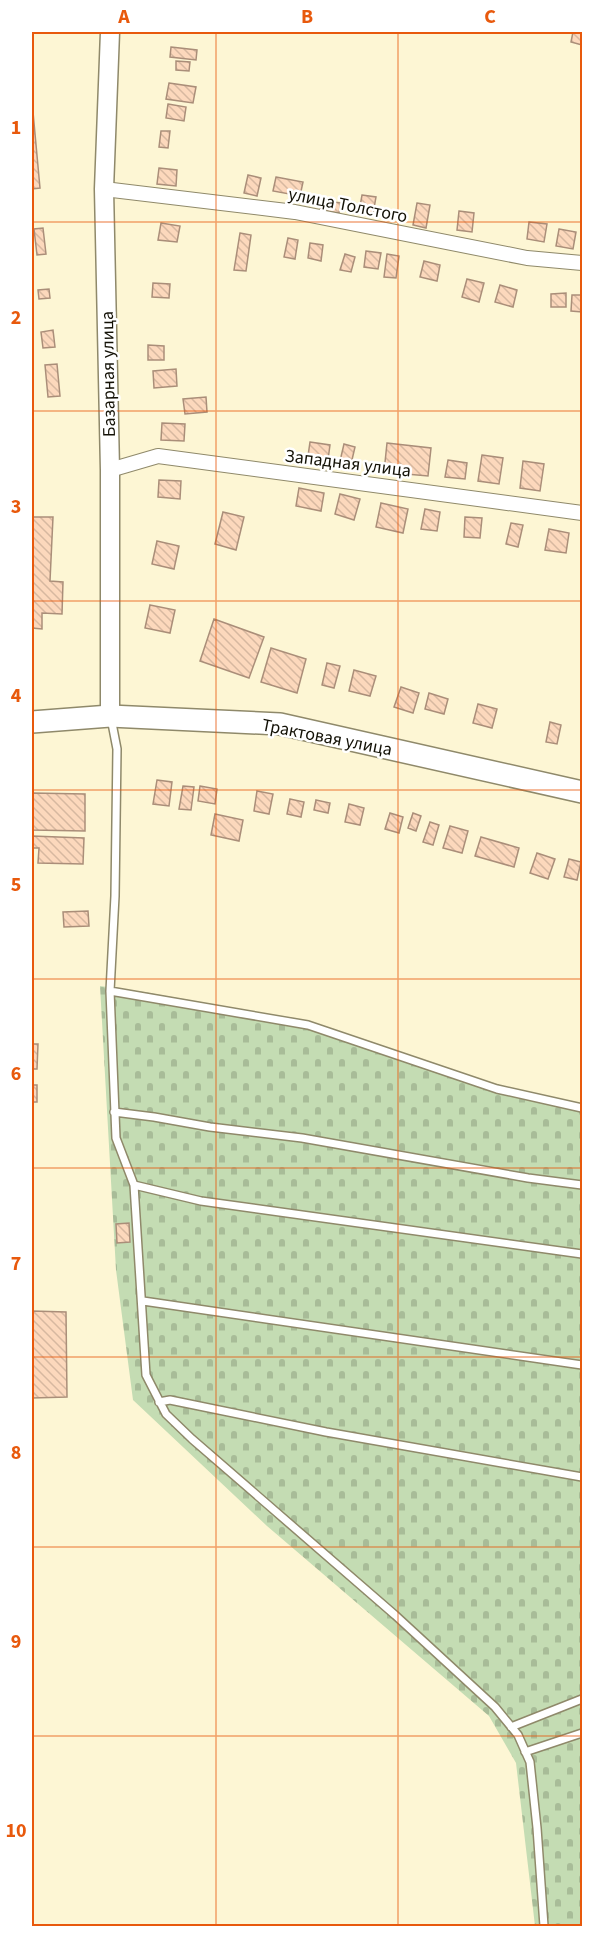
<svg xmlns="http://www.w3.org/2000/svg" width="614" height="1958" viewBox="0 0 614 1958" font-family="'Source Sans 3',sans-serif">
<style>
.cemetery{fill:url(#cemetery-stones)}
.building{fill:url(#building-back-hatch);stroke:#aa8e79;stroke-width:1.5}
.lines{fill:none;stroke-linecap:round;stroke-linejoin:round}
.lane-casing{stroke:#8f896a;stroke-width:10}
.street-casing{stroke:#8f896a;stroke-width:16}
.secondary-casing{stroke:#8f896a;stroke-width:21}
.primary-casing{stroke:#8f896a;stroke-width:24}
.lane{stroke:#fff;stroke-width:7}
.street{stroke:#fff;stroke-width:14}
.secondary{stroke:#fff;stroke-width:18}
.primary{stroke:#fff;stroke-width:21}
.grid{fill:none;stroke:#e8590c;stroke-width:1.5;stroke-opacity:0.55}
.labels{text-anchor:middle;stroke-width:5;stroke-linejoin:round;paint-order:stroke}
.street-label{font-size:18px;fill:#131106;stroke:#fff}
.neatline{fill:none;stroke:#e8590c;stroke-width:2}
.grid-label{font-size:20px;text-anchor:middle;font-weight:bold;fill:#e8590c}
</style>
<defs>
<pattern id="cemetery-stones" width="16" height="16" patternUnits="userSpaceOnUse" patternTransform="scale(1.5)"><rect width="16" height="16" fill="#c4dcb3"/><path d="M2 7V4a2 2 0 0 1 4 0v3zM10 15v-3a2 2 0 0 1 4 0v3z" fill="#a8bc98"/></pattern>
<pattern id="building-back-hatch" width="6" height="6" patternUnits="userSpaceOnUse" patternTransform="scale(1.5)"><rect width="6" height="6" fill="#fcd8bc"/><path d="M-1 5l2 2M0 0l6 6M5-1l2 2" fill="none" stroke="#d7b8a0"/></pattern>
</defs>
<rect width="100%" height="100%" fill="#fdf6d4"/>
<!-- cemetery -->
<path class="cemetery" d="M100,986L144,992L307,1021L498,1085L582,1104V1926H535L516,1763L489,1716L267,1526L133,1400L116,1270Z"/>
<!-- building -->
<path class="building" d="M573,32H582V45L571,42Z
M171,47L197,50L196,60L170,57Z
M176,61L190,62L189,71L176,70Z
M169,83L196,87L193,103L166,99Z
M168,104L186,107L184,121L166,118Z
M32,112H33L40,188L32,189Z
M161,131H170L168,148L159,147Z
M159,168L177,170L176,186L157,184Z
M248,175L261,178L257,196L244,193Z
M276,177L303,182L300,196L273,191Z
M362,195L376,197L373,214L359,212Z
M322,200L341,203L339,213L320,210Z
M417,203L430,205L426,228L413,225Z
M459,211L474,213L472,232L457,230Z
M529,222L547,224L544,242L527,239Z
M161,223L180,226L177,242L158,240Z
M43,228L46,254L37,255L34,229Z
M559,229L576,232L573,249L556,246Z
M240,233L251,235L246,271L234,270Z
M288,238L298,240L295,259L284,257Z
M310,243L323,245L321,261L308,258Z
M366,251L381,253L378,269L364,267Z
M345,254L355,257L351,272L340,270Z
M387,254L399,256L396,278L384,277Z
M424,261L440,265L437,281L420,277Z
M467,279L484,283L479,302L462,297Z
M153,283L170,284L169,298L152,297Z
M500,285L517,290L513,307L495,302Z
M49,289L50,298L39,299L38,290Z
M566,293V307H551V294Z
M572,295H582V312L571,311Z
M53,330L55,347L43,348L41,332Z
M148,345L164,346V360H148Z
M57,364L60,396L48,397L45,365Z
M176,369L177,386L154,388L153,371Z
M206,397L207,412L185,414L183,399Z
M162,423L185,424L184,441L161,440Z
M310,442L330,445L327,467L307,463Z
M387,443L431,448L428,476L384,472Z
M344,444L355,447L351,464L340,461Z
M482,455L503,458L499,484L478,481Z
M448,460L467,463L465,479L445,477Z
M523,461L544,464L540,491L520,488Z
M159,480L181,481L180,499L158,497Z
M299,488L324,493L321,511L296,506Z
M340,494L360,499L354,520L335,514Z
M381,503L408,509L403,533L376,527Z
M425,509L440,512L437,531L421,529Z
M223,512L244,517L236,550L215,544Z
M32,517H53L50,581L63,582L62,614L42,613V629L32,628Z
M465,517L482,518L480,538L464,537Z
M511,523L523,525L518,547L506,544Z
M549,529L569,533L566,553L545,550Z
M157,541L179,546L174,569L152,564Z
M150,605L175,610L170,633L145,628Z
M214,619L264,637L249,678L200,661Z
M271,648L306,659L297,693L261,682Z
M327,663L340,666L334,688L322,685Z
M354,670L376,676L370,696L349,691Z
M401,687L419,693L413,713L394,707Z
M429,693L448,699L444,714L425,709Z
M478,704L497,709L492,728L473,723Z
M550,722L561,725L557,744L546,742Z
M157,780L172,782L169,806L153,804Z
M183,786L194,787L191,810L179,809Z
M200,786L217,789L215,804L198,801Z
M257,791L273,794L269,814L254,811Z
M32,793L85,794V831L32,830Z
M290,799L304,802L301,817L287,814Z
M316,800L330,803L328,813L314,810Z
M349,804L364,808L360,825L345,822Z
M390,813L403,817L399,833L385,829Z
M413,813L421,816L416,831L408,828Z
M215,814L243,820L239,841L211,835Z
M430,822L439,825L433,845L423,842Z
M450,826L468,831L462,853L443,848Z
M32,836L84,838L83,864L38,863L39,848H32Z
M481,837L519,848L514,867L475,856Z
M537,853L555,859L548,879L530,873Z
M569,859L581,862L577,880L564,877Z
M88,911L89,926L64,927L63,912Z
M32,1044H38L37,1069H32Z
M32,1085H37V1102H32Z
M129,1223L130,1242L117,1243L116,1224Z
M32,1311L66,1312L67,1397L32,1398Z"/>
<g class="lines">
<!-- lane casing -->
<g class="lane-casing">
<path id="lane" d="M111,718L117,749L115,896L110,991L116,1138L134,1185L146,1375L166,1414L192,1439L395,1615L495,1707L518,1735L530,1762L537,1828L544,1926
M110,991L308,1025L497,1089L582,1108
M114,1112L154,1117L210,1127L302,1138L528,1178L582,1185
M134,1185L201,1201L582,1254
M143,1301L582,1365
M159,1402L170,1400L326,1432L582,1477
M511,1727L582,1699
M525,1752L582,1733"/>
</g>
<!-- street casing -->
<g class="street-casing">
<path id="street" d="M104,189L295,212L527,258L582,263
M110,470L158,456L582,513"/>
</g>
<!-- secondary casing -->
<g class="secondary-casing">
<path id="secondary" d="M110,32L104,189L110,470V716"/>
</g>
<!-- primary casing -->
<g class="primary-casing">
<path id="primary" d="M32,722L110,716L280,724L582,792"/>
</g>
<!-- lane -->
<use href="#lane" class="lane"/>
<!-- street -->
<use href="#street" class="street"/>
<!-- secondary -->
<use href="#secondary" class="secondary"/>
<!-- primary -->
<use href="#primary" class="primary"/>
</g>
<!-- grid -->
<path class="grid" d="M216,32V1926M398,32V1926M32,222H582M32,411H582M32,601H582M32,790H582M32,979H582M32,1168H582M32,1357H582M32,1547H582M32,1736H582"/>
<g class="labels">
<!-- street labels -->
<g class="street-label">
<text transform="translate(348 205) rotate(11)" y="6">улица Толстого</text>
<text transform="translate(108 374) rotate(-91)" y="6">Базарная улица</text>
<text transform="translate(348 463) rotate(7)" y="6">Западная улица</text>
<text transform="translate(327 737) rotate(11)" y="6">Трактовая улица</text>
</g>
</g>
<!-- border -->
<rect width="614" height="1958" fill="none" stroke="#ffffff" stroke-width="66"/>
<rect x="33" y="33" width="548" height="1892" class="neatline"/>
<g class="grid-label">
<text x="124" y="23">A</text>
<text x="307" y="23">B</text>
<text x="490" y="23">C</text>
<text x="16" y="134">1</text>
<text x="16" y="324">2</text>
<text x="16" y="513">3</text>
<text x="16" y="702">4</text>
<text x="16" y="891">5</text>
<text x="16" y="1080">6</text>
<text x="16" y="1270">7</text>
<text x="16" y="1459">8</text>
<text x="16" y="1648">9</text>
<text x="16" y="1837">10</text>
</g>
</svg>
